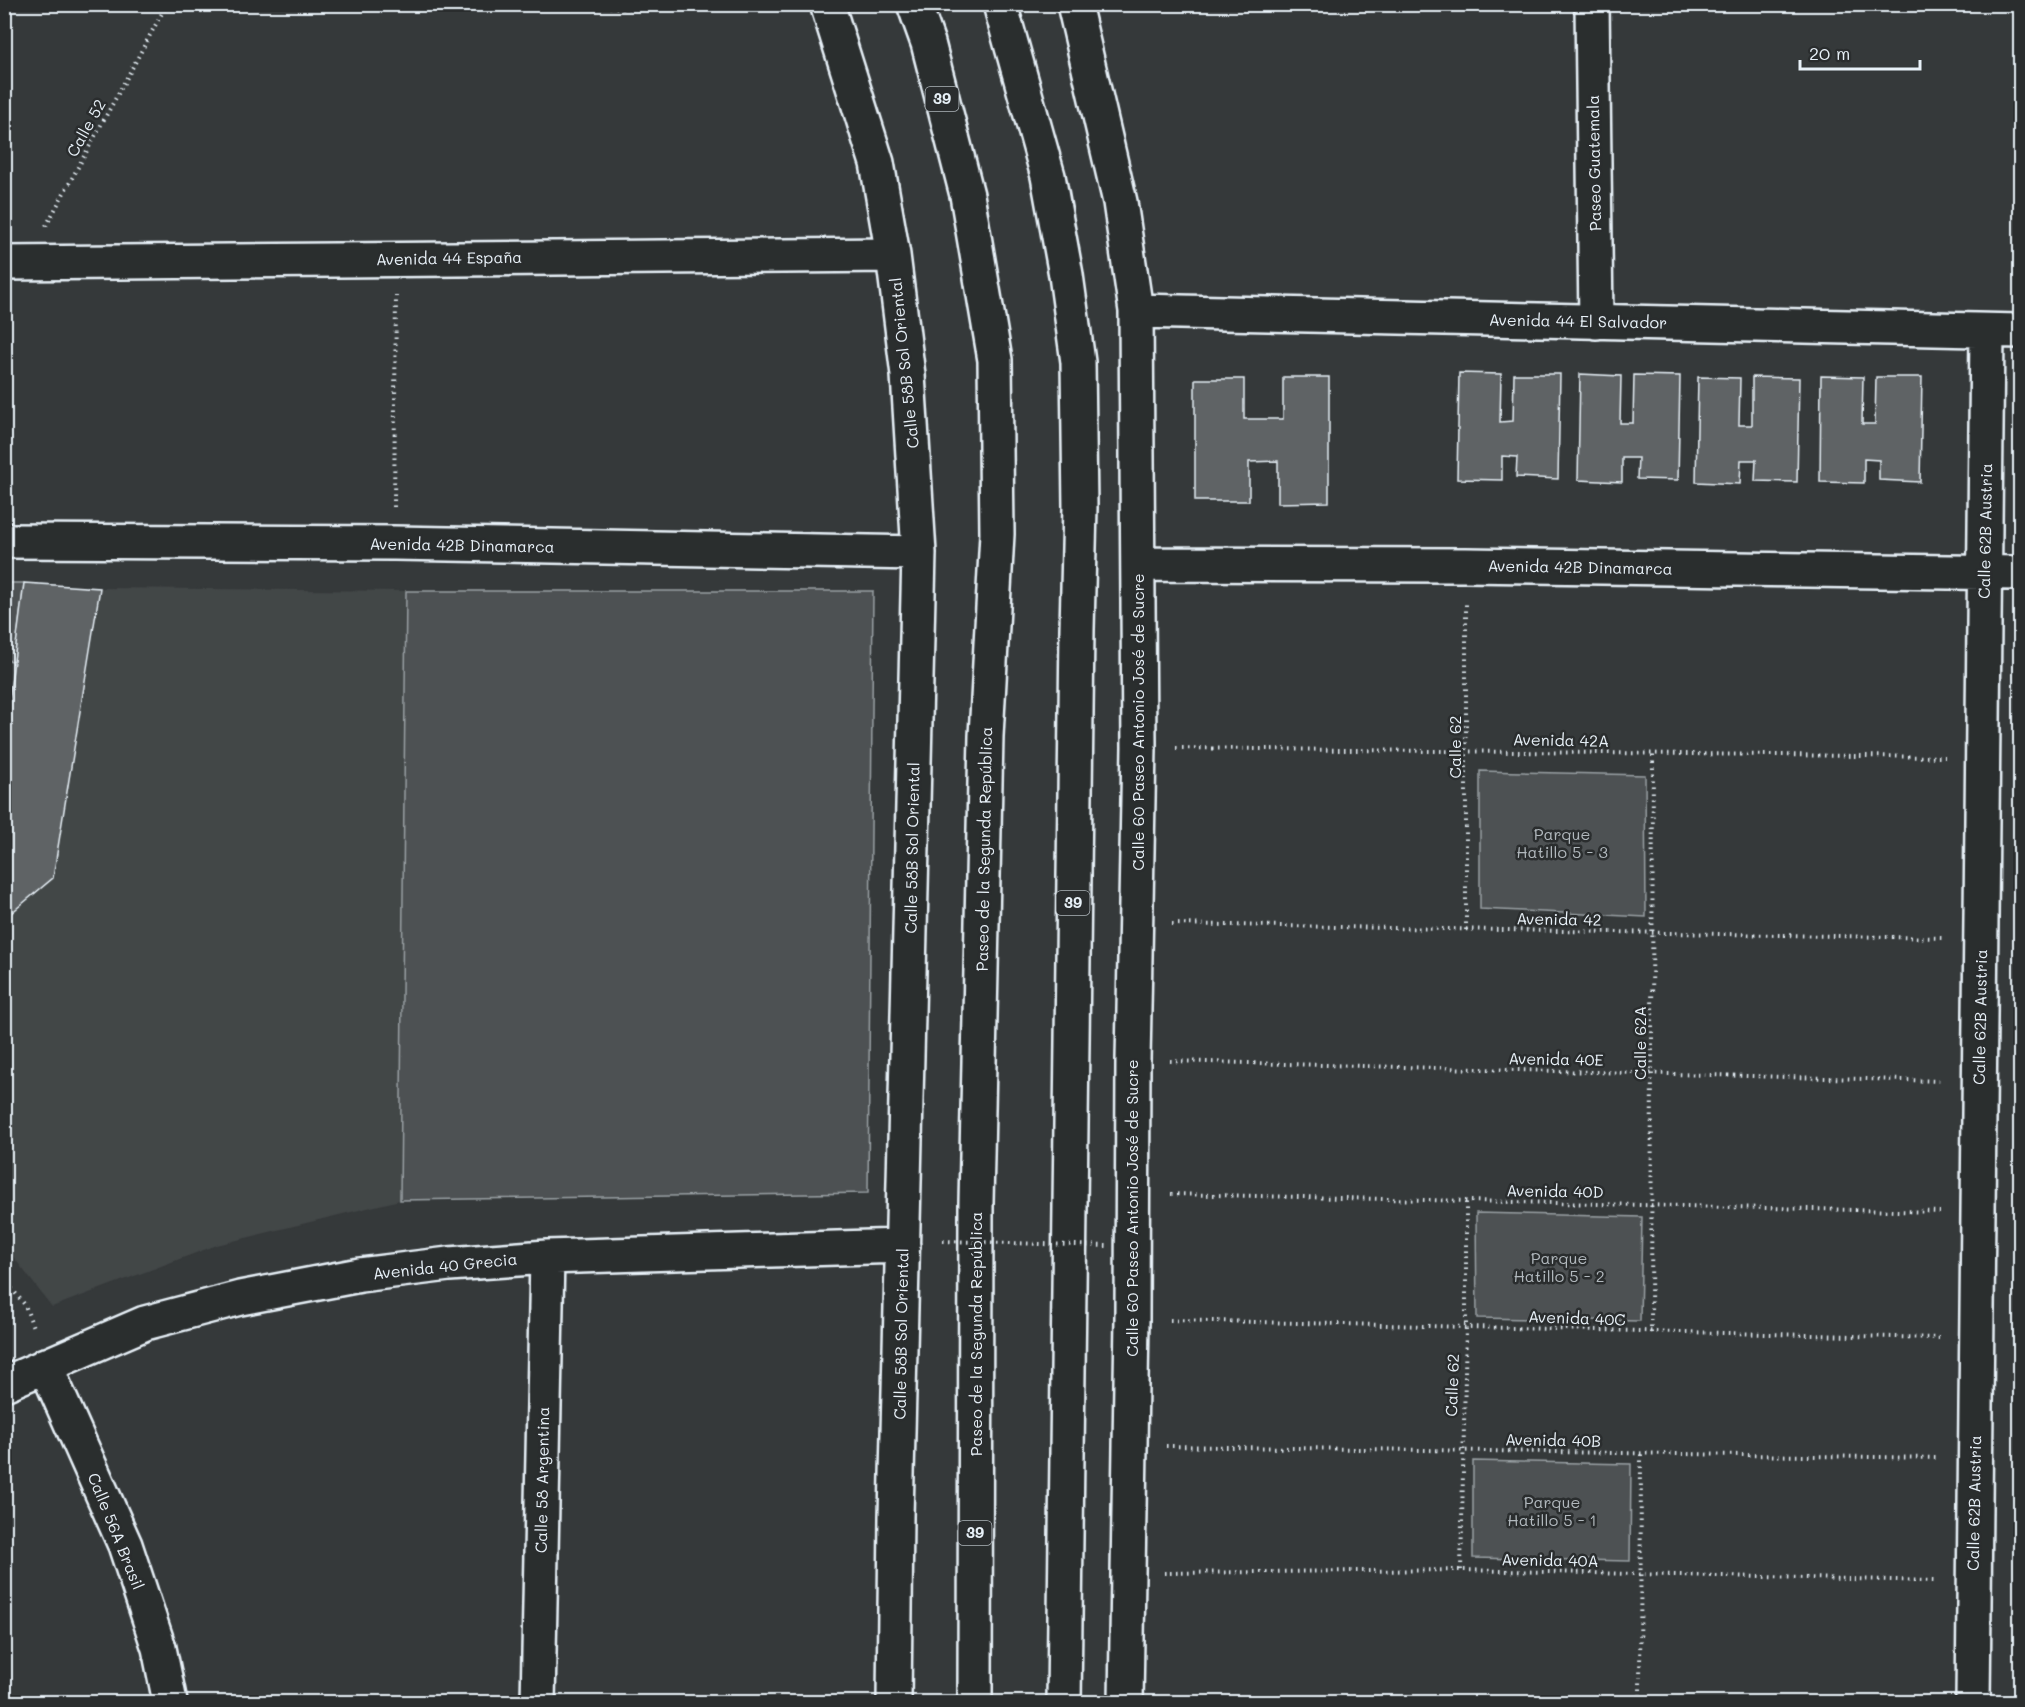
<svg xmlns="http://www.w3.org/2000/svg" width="2025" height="1707" viewBox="0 0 2025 1707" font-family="Mali,sans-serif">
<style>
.built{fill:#424647}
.green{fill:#4d5152;stroke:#9aa1a5;stroke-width:1.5}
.building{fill:#5f6365;stroke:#e8f1f8;stroke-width:1.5}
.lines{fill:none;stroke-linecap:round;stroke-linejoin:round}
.minor-casing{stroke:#e8f1f8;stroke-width:38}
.highway-casing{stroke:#e8f1f8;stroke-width:38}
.path{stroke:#e8f1f8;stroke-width:4;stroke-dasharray:1.5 4.5;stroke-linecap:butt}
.minor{stroke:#2a2d2e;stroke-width:33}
.highway{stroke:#2a2d2e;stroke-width:33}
.path-bridge{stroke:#e8f1f8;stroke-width:4;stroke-dasharray:1.5 4.5;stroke-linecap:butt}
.labels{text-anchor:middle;stroke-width:5;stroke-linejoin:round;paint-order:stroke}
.shield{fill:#2a2d2e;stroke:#afb6bb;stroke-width:1.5}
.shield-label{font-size:15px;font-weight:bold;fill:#e8f1f8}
.street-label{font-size:16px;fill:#e8f1f8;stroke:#2a2d2e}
.park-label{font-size:16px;fill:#b2b9be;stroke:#2a2d2e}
</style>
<rect width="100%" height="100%" fill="#35393a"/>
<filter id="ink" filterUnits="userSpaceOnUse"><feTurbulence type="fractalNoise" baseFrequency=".0167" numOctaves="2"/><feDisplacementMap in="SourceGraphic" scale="12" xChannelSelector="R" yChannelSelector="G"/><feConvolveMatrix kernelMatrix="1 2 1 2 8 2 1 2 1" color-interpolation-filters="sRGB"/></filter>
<g filter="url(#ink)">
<!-- built -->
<path class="built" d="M100,588L406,591L400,1200L217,1245L52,1307L5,1246V919L53,877Z"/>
<!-- green -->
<path class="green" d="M5,583H24L14,661L5,660Z
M406,591H873L868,1193L400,1200Z
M1480,771L1645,775L1646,917L1480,909Z
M1476,1213L1642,1217L1640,1321L1477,1318Z
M1473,1461L1631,1464L1630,1561L1473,1558Z"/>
<!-- building -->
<path class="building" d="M1459,373L1501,374L1500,422L1513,421L1514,374H1560L1558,479L1516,477L1517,457L1502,456V480L1457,479Z
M1580,374L1621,376L1620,423H1633L1634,375L1680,376L1678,480L1637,479L1638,458H1622V482L1578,480Z
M1821,376L1863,377L1862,424H1875L1876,377H1922L1920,482L1879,480V460L1864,459V483L1820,482Z
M1283,377H1329V502L1278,503V461L1249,462V501H1195V379H1244V419H1283Z
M1698,377L1740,378L1739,425H1752V377L1799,378L1797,482L1755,481L1756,460H1741L1740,484L1696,482Z
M24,583L100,588L53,878L4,919V739Z"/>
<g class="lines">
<!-- minor casing -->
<g class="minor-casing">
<path id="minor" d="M827,4L877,163L893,255L908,375L919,553L896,1517L894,1702
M1074,4L1120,202L1136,311L1139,747L1133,1061L1132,1319L1126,1702
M1592,4L1596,322
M4,263L893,255
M1136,311L2020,331
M4,541L394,543L919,553
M1139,564L1466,565L2020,573
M45,1365L125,1545L159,1648L170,1702
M4,1384L145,1323L240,1298L360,1275L449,1264L547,1257L903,1246
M538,1702L547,1257
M1973,1702L1987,331"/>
</g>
<!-- highway casing -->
<g class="highway-casing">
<path id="highway" d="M914,4L928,43L967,195L995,360L997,534L986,736L976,1203L975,1702
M1000,4L1048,176L1066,275L1078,362L1080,507L1077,629L1064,1702"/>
</g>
<!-- path -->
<path class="path" d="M592,4L623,8L697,6L705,4
M46,226L167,4
M394,507L396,296
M1176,748L1945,757
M1172,924L1945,938
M1466,930V600
M1170,1061L1942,1081
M1171,1194L1940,1212
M4,1279L25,1305L34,1330
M1170,1320L1939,1338
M1651,1333L1653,753
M1166,1446L1938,1458
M1461,1570L1466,1326V1201
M1164,1573L1461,1570L1936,1581
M1640,1702L1641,1453"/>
<!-- minor -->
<use href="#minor" class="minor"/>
<!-- highway -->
<use href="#highway" class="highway"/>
<!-- path-bridge -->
<path class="path-bridge" d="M943,1241L1108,1246"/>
</g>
</g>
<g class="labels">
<!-- shield labels -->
<g class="shield">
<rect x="925.5" y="87" width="33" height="24" rx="4.5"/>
<rect x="1056.5" y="891" width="33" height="24" rx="4.5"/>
<rect x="958.5" y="1521" width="33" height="24" rx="4.5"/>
</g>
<g class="shield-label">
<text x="942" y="104">39</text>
<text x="1073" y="908">39</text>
<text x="975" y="1538">39</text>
</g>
<!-- street labels -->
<g class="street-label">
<text transform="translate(86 128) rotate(-61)" y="6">Calle 52</text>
<text transform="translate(1594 163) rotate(-91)" y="6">Paseo Guatemala</text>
<text transform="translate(449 258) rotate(-1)" y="6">Avenida 44 España</text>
<text transform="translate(1578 321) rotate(1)" y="6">Avenida 44 El Salvador</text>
<text transform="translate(904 363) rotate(-96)" y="6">Calle 58B Sol Oriental</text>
<text transform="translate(1985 531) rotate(-89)" y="6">Calle 62B Austria</text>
<text transform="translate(462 545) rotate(1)" y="6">Avenida 42B Dinamarca</text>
<text transform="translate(1580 567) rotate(1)" y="6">Avenida 42B Dinamarca</text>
<text transform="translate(1138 722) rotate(-90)" y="6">Calle 60 Paseo Antonio José de Sucre</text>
<text transform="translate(1561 740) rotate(1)" y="6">Avenida 42A</text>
<text transform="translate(1455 747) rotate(-90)" y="6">Calle 62</text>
<text transform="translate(912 848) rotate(-89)" y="6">Calle 58B Sol Oriental</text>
<text transform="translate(984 849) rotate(-89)" y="6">Paseo de la Segunda República</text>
<text transform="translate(1559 919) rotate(1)" y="6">Avenida 42</text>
<text transform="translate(1980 1017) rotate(-89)" y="6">Calle 62B Austria</text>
<text transform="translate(1640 1043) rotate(-90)" y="6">Calle 62A</text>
<text transform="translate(1556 1059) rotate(1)" y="6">Avenida 40E</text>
<text transform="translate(1555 1191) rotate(1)" y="6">Avenida 40D</text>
<text transform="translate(1132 1208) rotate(-90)" y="6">Calle 60 Paseo Antonio José de Sucre</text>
<text transform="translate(445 1266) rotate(-6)" y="6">Avenida 40 Grecia</text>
<text transform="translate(1577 1318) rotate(2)" y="6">Avenida 40C</text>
<text transform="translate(901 1334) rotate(-89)" y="6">Calle 58B Sol Oriental</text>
<text transform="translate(976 1334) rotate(-90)" y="6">Paseo de la Segunda República</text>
<text transform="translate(1452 1385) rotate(-88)" y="6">Calle 62</text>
<text transform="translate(1553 1440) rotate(1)" y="6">Avenida 40B</text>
<text transform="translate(542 1480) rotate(-89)" y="6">Calle 58 Argentina</text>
<text transform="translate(1974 1503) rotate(-89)" y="6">Calle 62B Austria</text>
<text transform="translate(116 1531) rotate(68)" y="6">Calle 56A Brasil</text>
<text transform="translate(1550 1560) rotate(1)" y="6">Avenida 40A</text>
</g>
<!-- park labels -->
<g class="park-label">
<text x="1562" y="840">Parque<tspan x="1562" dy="18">Hatillo 5 - 3</tspan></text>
<text x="1559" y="1264">Parque<tspan x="1559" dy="18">Hatillo 5 - 2</tspan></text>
<text x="1552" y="1508">Parque<tspan x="1552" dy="18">Hatillo 5 - 1</tspan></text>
</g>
</g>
<!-- margin -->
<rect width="2025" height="1707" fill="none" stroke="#2a2d2e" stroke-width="24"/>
<rect x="12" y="12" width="2001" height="1683" fill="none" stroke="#e8f1f8" stroke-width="2" filter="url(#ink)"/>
<!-- scale -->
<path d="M1800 60v9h120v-9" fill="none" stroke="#e8f1f8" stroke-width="3"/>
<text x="1809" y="60" font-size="18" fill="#e8f1f8" stroke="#2a2d2e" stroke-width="4.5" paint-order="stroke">20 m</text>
</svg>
